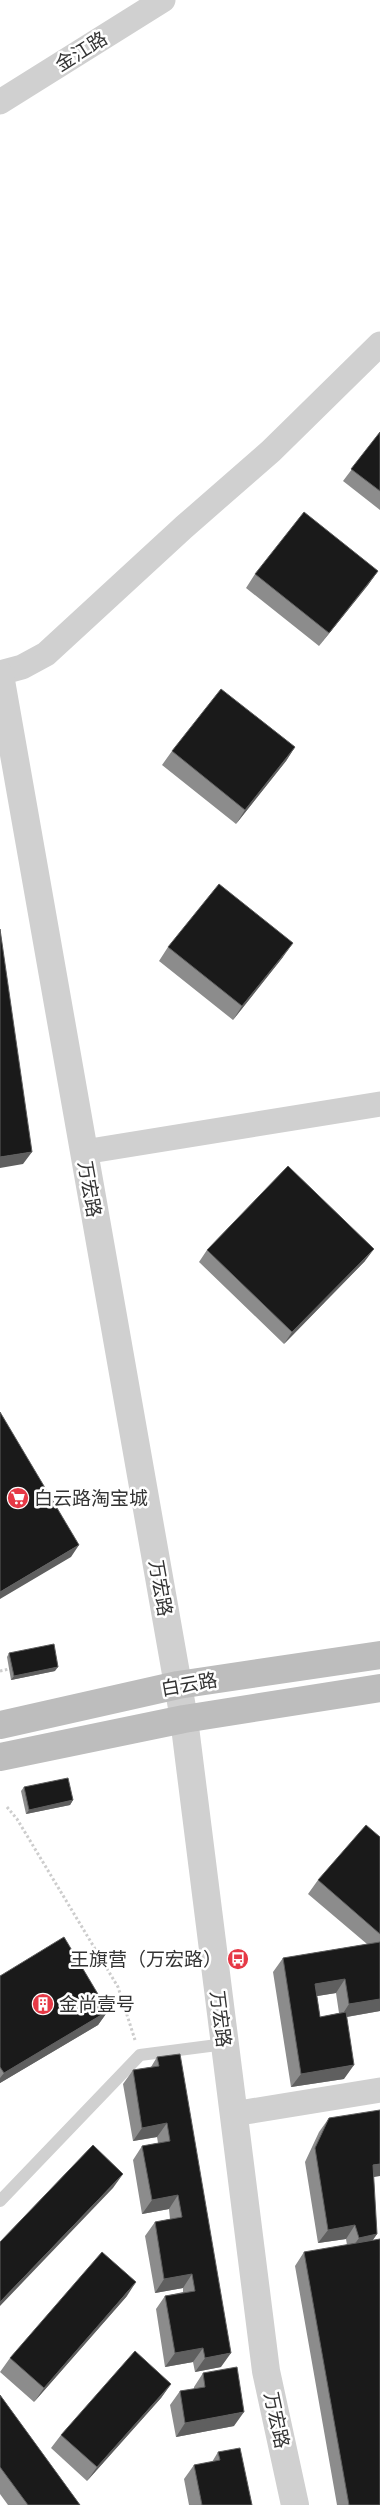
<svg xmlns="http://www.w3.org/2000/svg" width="380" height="2505" viewBox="0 0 380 2505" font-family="Commissioner,'Noto Sans SC',sans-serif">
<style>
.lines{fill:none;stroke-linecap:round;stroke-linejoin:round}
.path{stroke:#cdcdcd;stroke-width:3;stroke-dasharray:2.5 2.5;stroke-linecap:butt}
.service{stroke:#d0d0d0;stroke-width:12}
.minor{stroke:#d0d0d0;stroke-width:25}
.tertiary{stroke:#d0d0d0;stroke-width:28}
.secondary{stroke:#bdbdbd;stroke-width:28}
.wall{fill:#8c8c8c;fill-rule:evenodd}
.shaded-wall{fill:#5f5f5f}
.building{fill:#1a1a1a;stroke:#5f5f5f}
.labels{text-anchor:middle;stroke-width:5;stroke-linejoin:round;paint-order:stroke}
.street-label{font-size:19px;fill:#333;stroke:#fff}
.poi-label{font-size:19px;fill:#333;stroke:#fff;text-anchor:start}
</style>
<rect width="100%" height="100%" fill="#fff"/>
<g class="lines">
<!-- path -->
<path class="path" d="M0,1671L9,1669
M7,1807L17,1819L118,1987L135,2040"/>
<!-- service -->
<path class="service" d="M0,2201L140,2055L225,2044"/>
<!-- minor -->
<path class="minor" d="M0,102L163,0
M0,673L22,667L46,654L184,527L271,451L380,344
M84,1152L380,1104
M233,2114L380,2090"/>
<!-- tertiary -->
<path class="tertiary" d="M0,675L184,1719L266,2371L295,2505"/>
<!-- secondary -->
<path class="secondary" d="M0,1725L178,1685L380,1655
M0,1757L184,1719L380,1688"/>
</g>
<!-- wall -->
<path class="wall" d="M380,432V510L343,481Z
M378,571L368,585L319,646L246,588L255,574Z
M295,747L286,761L236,824L162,765L172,751Z
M168,947L283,957L233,1020L159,961Z
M207,1250L365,1261L284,1344L199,1262Z
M9,1653L55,1671L11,1680L7,1657Z
M24,1787L73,1800L70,1805L26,1814L21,1791Z
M380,1837V2011L347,2017L344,2079L291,2087L273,1972L283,1958L367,1944L308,1894L318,1880ZM336,1993L339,2013L320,2017L317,1996Z
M0,1976L108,2011L98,2025L0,2083Z
M157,2057L221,2367L195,2372L193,2362L165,2367L156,2309L165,2296L183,2292V2288L155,2293L145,2236L155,2222L170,2219L169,2209L142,2214L133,2160L142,2146L158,2143L157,2137L133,2141L123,2084L133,2070L151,2067Z
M329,2118L373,2177L377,2234L373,2240L380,2505H337L295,2266L304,2252L347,2245L346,2239L318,2243L305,2162L319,2132Z
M127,2296L34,2402L0,2372L10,2358Z
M203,2373L234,2426L176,2437L170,2405L180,2391L194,2389V2387Z
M171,2384L161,2398L87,2481L51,2448L61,2435Z
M0,2395L80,2505H8L0,2494Z
M218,2452L252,2505H189L184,2479L194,2465L212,2462Z"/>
<!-- shaded-wall -->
<path class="shaded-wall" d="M378,571L368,585L319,646L329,633Z
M295,747L286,761L236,824L245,810Z
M293,943L283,957L233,1020L242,1006Z
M32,1152L23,1164L0,1168V1157Z
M374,1249L365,1261L284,1344L292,1332Z
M79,1545L71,1557L0,1599V1592Z
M58,1667L55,1671L11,1680L14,1676Z
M73,1800L70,1805L26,1814L29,1810Z
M345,1979L336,1993L305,1998L315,1984Z
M380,1999V2011L340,2018L349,2004Z
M108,2011L98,2025L0,2083V2078L4,2073Z
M354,2065L344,2079L291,2087L301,2074Z
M167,2123L157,2137L133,2141L142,2128Z
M380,2164V2176L363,2179L373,2165Z
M123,2174L113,2188L0,2306V2302Z
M178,2195L169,2209L142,2214L152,2200Z
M355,2225L346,2239L318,2243L328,2230Z
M377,2234L367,2248L349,2252L359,2238Z
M192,2274L183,2288L155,2293L164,2279Z
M136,2282L127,2296L34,2402L44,2388Z
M203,2348L193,2362L165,2367L175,2353Z
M231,2353L221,2367L195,2372L205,2358Z
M171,2384L161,2398L87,2481L97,2467Z
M244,2412L234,2426L176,2437L185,2423Z"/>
<!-- building -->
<path class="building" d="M380,432V491L351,469Z
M304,512L378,571L329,633L255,574Z
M221,689L295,747L245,810L172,751Z
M219,884L293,943L242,1006L168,947Z
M0,929L32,1152L0,1157Z
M288,1166L374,1249L292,1332L207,1250Z
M0,1412L79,1545L0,1592Z
M54,1644L58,1667L14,1676L9,1653Z
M68,1778L73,1800L29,1810L24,1787Z
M366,1825L380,1837V1934L318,1880Z
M64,1937L108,2011L4,2073L0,2067V1976Z
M380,1942V1999L349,2004L345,1979L315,1984L320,2017L346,2012L354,2065L301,2074L283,1958Z
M180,2054L231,2353L205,2358L203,2348L175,2353L165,2296L195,2291L192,2274L164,2279L155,2222L182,2217L178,2195L152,2200L142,2146L170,2141L167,2123L142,2128L133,2070L159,2066L157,2057Z
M380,2110V2164L373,2165L377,2234L359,2238L355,2225L328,2230L315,2148L329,2118Z
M93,2145L123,2174L0,2302V2242Z
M380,2239V2505H349L304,2252Z
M102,2252L136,2282L44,2388L10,2358Z
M135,2351L171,2384L97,2467L61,2435Z
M237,2367L244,2412L185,2423L180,2391L205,2387L203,2373Z
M0,2395L80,2505H28L0,2467Z
M240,2448L252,2505H202L194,2465L220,2460L218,2452Z"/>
<!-- icons -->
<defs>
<g id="supermarket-disc" transform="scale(1.125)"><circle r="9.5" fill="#e63946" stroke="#fff"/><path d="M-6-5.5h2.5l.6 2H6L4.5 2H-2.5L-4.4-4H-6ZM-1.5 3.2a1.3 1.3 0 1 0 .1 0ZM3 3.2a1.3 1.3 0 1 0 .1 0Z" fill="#fff"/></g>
<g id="bus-disc" transform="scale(1.125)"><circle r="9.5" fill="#e63946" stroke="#fff"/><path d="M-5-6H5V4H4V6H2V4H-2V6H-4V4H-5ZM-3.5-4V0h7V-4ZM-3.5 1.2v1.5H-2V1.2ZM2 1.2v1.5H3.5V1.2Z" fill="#fff"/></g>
<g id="building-disc" transform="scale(1.125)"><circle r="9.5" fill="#e63946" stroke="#fff"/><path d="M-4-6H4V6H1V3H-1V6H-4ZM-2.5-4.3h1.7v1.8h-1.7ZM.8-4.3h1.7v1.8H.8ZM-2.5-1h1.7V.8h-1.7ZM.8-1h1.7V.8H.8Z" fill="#fff"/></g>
</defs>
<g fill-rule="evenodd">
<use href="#supermarket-disc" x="18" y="1498"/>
<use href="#bus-disc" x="238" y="1959"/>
<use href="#building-disc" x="43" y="2004"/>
</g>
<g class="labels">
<!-- street labels -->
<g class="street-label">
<text transform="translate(81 51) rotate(-32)" y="7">金江路</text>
<text transform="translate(90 1189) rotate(80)" y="7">万宏路</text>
<text transform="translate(161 1588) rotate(80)" y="7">万宏路</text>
<text transform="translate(189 1684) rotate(-10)" y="7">白云路</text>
<text transform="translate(221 2019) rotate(83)" y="7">万宏路</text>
<text transform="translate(277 2420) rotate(78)" y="7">万宏路</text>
</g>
<!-- poi labels -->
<g class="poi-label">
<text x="34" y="1505">白云路淘宝城</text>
<text x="222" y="1966" text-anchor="end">王旗营（万宏路）</text>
<text x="59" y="2011">金尚壹号</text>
</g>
</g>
</svg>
